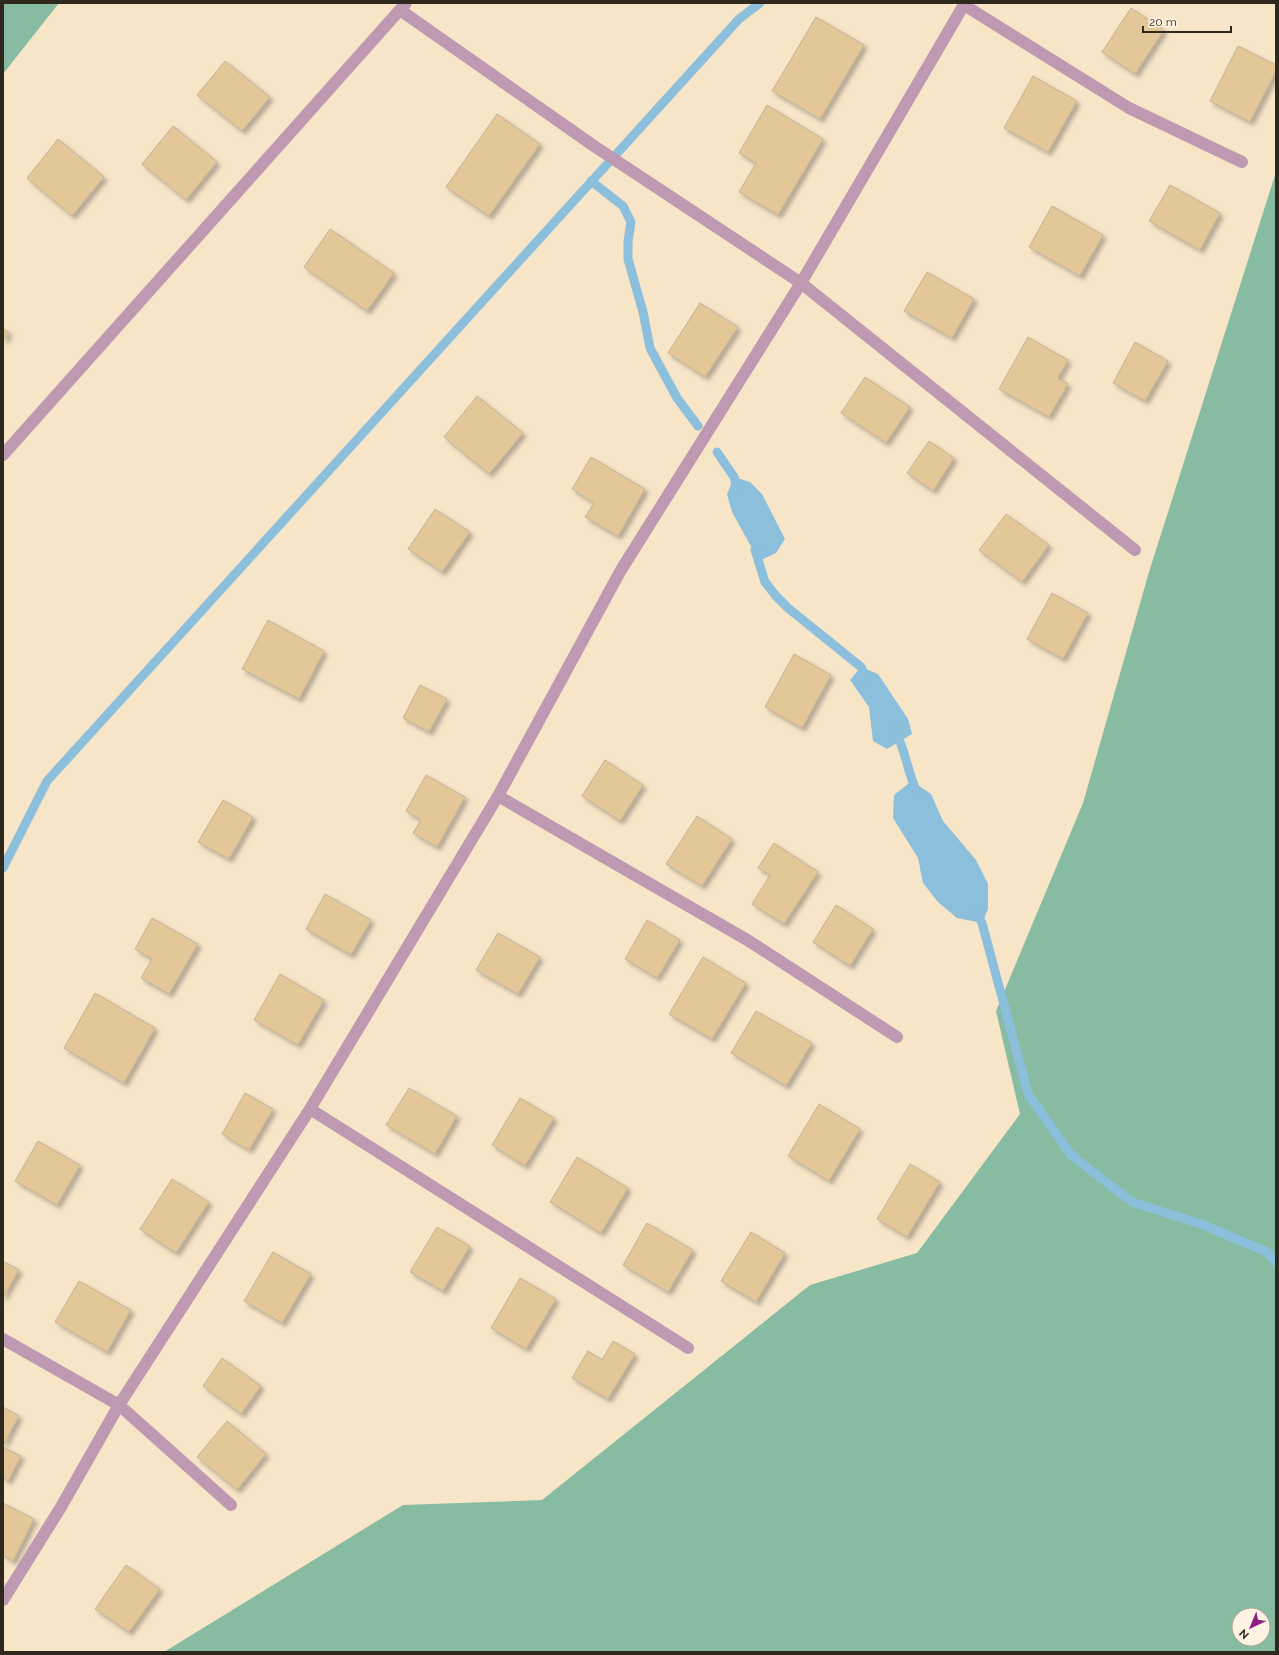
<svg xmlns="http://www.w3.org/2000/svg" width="1279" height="1655" viewBox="0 0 1279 1655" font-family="Raleway,sans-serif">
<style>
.forest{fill:#87bca2;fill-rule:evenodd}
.water{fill:#8bbfdc}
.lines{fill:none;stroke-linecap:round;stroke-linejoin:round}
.stream{stroke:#8bbfdc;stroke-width:9}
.building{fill:#e3c799;stroke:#c3b296;filter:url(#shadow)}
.minor{stroke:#bf98b1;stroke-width:12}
</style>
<defs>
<filter id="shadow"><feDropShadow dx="3.5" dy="3.5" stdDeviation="2" flood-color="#0004"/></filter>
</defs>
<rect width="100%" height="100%" fill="#f7e5c8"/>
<!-- forest -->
<path class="forest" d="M3,3H59L3,74Z
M1276,172V1652H164L403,1505L542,1500L810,1285L917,1253L1020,1114L996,1011L1083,803L1149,572ZM1239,1615H1263V1639H1239Z"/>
<!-- water -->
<path class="water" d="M734,477L750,482L762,494L785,539L776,553L759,561L732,512L727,494Z
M861,667L878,674L908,719L912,734L887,749L873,741L869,707L850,680Z
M912,781L931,794L943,821L976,860L988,884V909L982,923L957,918L938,902L923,883L918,858L893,818L894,795Z"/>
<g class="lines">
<!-- stream -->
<path class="stream" d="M591,181L623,206L631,222L628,242V259L643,312L650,348L677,398L698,426
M717,452L734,477L737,488
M755,550L765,582L776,596L788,608L861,667L866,677
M895,731C906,750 907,772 917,792
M3,868L47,781L739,19L760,3
M977,913L982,923L1028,1094L1071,1155L1132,1202L1201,1224L1267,1252L1276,1262"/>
</g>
<!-- building -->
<path class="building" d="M1131,8L1164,30L1135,74L1102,52Z
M816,17L864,45L820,119L772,91Z
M1238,46L1276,65V71L1250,122L1210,101Z
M225,61L270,97L242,131L197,95Z
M1033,76L1077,101L1048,152L1004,128Z
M767,105L823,139L778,215L739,192L756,163L739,153Z
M497,114L540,144L489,216L446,187Z
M173,126L217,162L186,200L142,164Z
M58,139L104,177L72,216L27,178Z
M1170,185L1220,213L1200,250L1149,221Z
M1052,206L1103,235L1080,276L1029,247Z
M330,229L394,273L367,311L304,267Z
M927,272L974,299L952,338L904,311Z
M700,303L738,327L705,377L668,353Z
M3,328L9,333L3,341Z
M1028,337L1068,360L1058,378L1068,384L1049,417L999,389Z
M1135,342L1168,361L1145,401L1113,383Z
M865,377L910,407L886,443L841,413Z
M477,396L523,433L489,474L444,437Z
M929,441L954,458L933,491L907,473Z
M591,457L645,489L618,536L585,517L594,503L572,489Z
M435,509L470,532L442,572L408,549Z
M1006,514L1049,545L1022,582L979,550Z
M1052,593L1088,613L1063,659L1027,639Z
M268,620L324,651L299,699L242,669Z
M794,654L831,675L802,728L765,707Z
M420,685L447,699L429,732L403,718Z
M605,760L643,785L620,821L582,796Z
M426,775L465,797L437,847L413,833L421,820L406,811Z
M223,800L253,817L229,859L198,842Z
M697,816L732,839L702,886L666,864Z
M774,843L818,872L784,924L752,904L770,875L758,868Z
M325,894L371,920L351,955L306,929Z
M836,905L873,929L850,966L813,942Z
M152,918L198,944L169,994L141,978L152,959L135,949Z
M647,920L680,940L657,978L625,959Z
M498,933L540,957L518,994L476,970Z
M703,957L746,983L712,1039L669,1014Z
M280,974L324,1000L298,1045L254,1020Z
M95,993L155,1028L124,1083L64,1048Z
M756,1011L812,1043L786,1086L731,1053Z
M409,1088L457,1116L435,1154L386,1125Z
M245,1093L273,1109L249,1150L222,1134Z
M520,1098L554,1118L525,1166L492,1145Z
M819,1104L860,1129L829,1181L788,1156Z
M38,1141L80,1165L57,1205L15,1181Z
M577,1157L628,1188L601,1233L550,1202Z
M910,1164L940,1182L907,1237L877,1219Z
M172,1179L209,1202L176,1253L140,1229Z
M647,1223L693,1250L668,1292L623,1265Z
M437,1227L470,1246L443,1291L410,1272Z
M751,1232L785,1253L756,1302L721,1281Z
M273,1252L311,1274L282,1323L244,1301Z
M3,1261L19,1270L3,1298Z
M520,1278L556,1299L526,1349L491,1328Z
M79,1281L131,1310L107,1352L55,1322Z
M613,1341L635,1354L608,1399L572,1378L588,1351L602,1360Z
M222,1358L261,1386L241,1414L203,1386Z
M3,1407L19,1416L3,1446Z
M227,1421L266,1454L237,1490L197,1457Z
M3,1447L21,1456L8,1481L3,1478Z
M3,1503L34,1519L13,1561L3,1555Z
M126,1565L160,1589L129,1632L95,1609Z"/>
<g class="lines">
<!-- minor -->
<path class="minor" d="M964,5L1129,108L1242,162
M400,10L594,146L801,283L1135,550
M3,455L406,3
M498,796L749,941L897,1037
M310,1109L688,1348
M3,1339L119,1405L231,1505
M3,1600L61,1507L119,1405L310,1109L498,796L621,570L801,283L965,3"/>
</g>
<!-- border -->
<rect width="1279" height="1655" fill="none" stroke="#2e281d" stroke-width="8"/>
<!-- north arrow -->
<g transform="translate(1251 1627) rotate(224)"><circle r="19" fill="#fef3e2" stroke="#aba293"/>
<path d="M0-3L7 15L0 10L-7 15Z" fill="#8c1f83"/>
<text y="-6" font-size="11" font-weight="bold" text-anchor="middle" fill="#2e281d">N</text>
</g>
<!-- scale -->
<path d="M1143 26v6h88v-6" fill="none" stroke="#2e281d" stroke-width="2"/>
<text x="1149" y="26" font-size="12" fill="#2e281d" stroke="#fef3e2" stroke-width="3" paint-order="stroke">20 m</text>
</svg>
